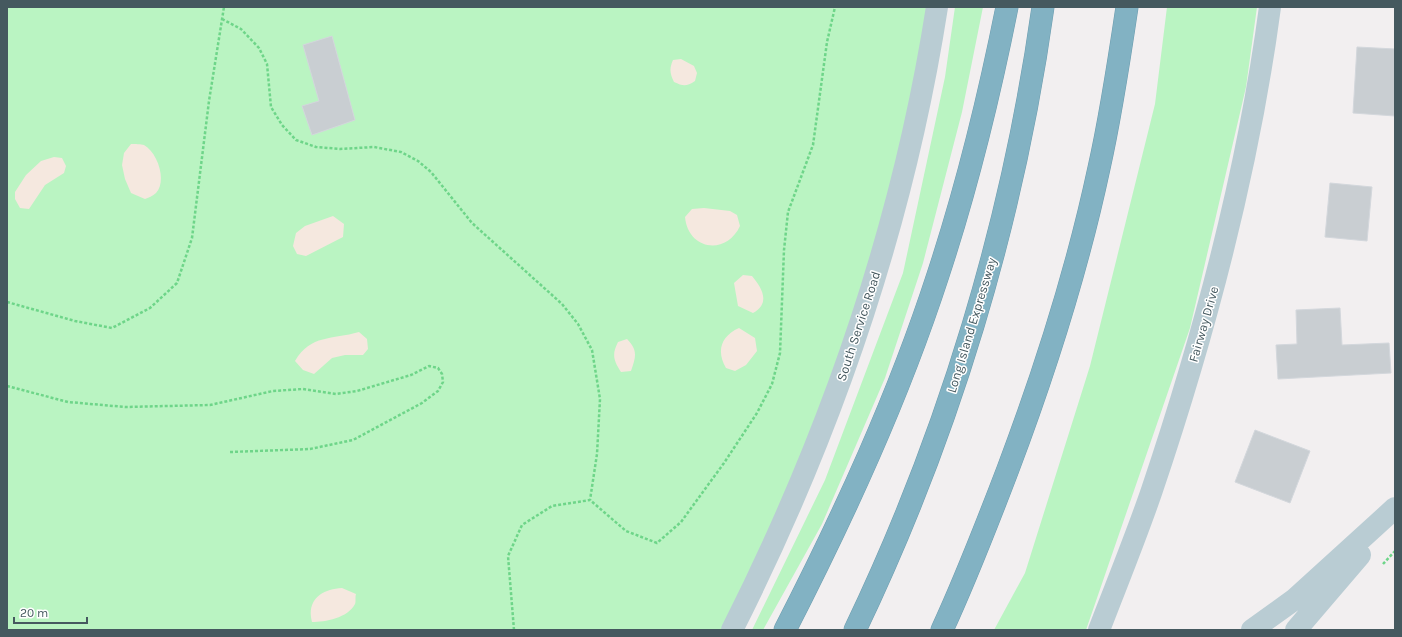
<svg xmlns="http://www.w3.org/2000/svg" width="1402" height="637" viewBox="0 0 1402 637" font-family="Karla,sans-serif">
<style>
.green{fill:#baf4c2}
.sand{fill:#f5e8df}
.building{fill:#c9ced2;stroke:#d3d7dc}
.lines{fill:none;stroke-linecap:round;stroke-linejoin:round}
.highway-casing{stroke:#6d9daf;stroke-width:23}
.path{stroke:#6ed589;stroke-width:2.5;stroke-dasharray:3 2;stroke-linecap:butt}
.secondary{stroke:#b9ccd3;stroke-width:22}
.highway{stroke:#82b2c3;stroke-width:22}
.labels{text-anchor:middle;stroke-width:3;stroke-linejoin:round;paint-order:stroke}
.street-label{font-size:13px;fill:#45595f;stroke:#fff}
</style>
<rect width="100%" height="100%" fill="#f2eff0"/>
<!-- green -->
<path class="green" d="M7,7H931L895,187L820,422L724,630H7Z
M955,7H983L962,112L923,263L885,378L822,524L763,630H752L825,480L903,273L945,77Z
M1167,7H1257L1246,87L1190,328L1086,630H994L1025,573L1090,366L1155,104Z"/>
<!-- sand -->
<path class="sand" d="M681,59L694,66L697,73L695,81C686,87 683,86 674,82C670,74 669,69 673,60Z
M131,144C135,144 141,144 144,145C158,153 167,181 156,193C153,196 148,198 145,199L131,193L125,179L122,165L124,153Z
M54,157L62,158L66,166L64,173L45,185L29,209L20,208L15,199V192L26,175L41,161Z
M704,208L730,211L737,215L740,226C726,256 688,250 685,217L692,209Z
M333,216L344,224L343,237L306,256L297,254L293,246L296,233L305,226Z
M743,275L752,276C762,288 771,303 753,313L738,306L734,283Z
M739,328L755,338L757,351L746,365L735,371L726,368C716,351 721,336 739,328Z
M359,332L367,339L368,349L363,355H345L332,358L314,374L303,370L295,361C311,334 332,340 359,332Z
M627,339C638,350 636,357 631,371L621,372C613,360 612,354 618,342Z
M342,588L356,594C355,597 356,602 355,604C348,618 325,622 312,622C306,600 322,589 342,588Z"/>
<!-- building -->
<path class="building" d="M332,36L355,120L312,135L302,106L319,101L303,45Z
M1357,47L1395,49V116L1353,113Z
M1330,183L1372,187L1367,241L1325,237Z
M1340,308L1342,345L1389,343L1391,373L1278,379L1276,345L1297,344L1296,310Z
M1255,430L1310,451L1290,503L1235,482Z"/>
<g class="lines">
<!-- highway casing -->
<g class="highway-casing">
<path id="highway" d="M785,630C844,515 898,398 938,275C967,187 989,97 1007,7
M855,630C949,434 1013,222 1043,7
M942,630C966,578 987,524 1008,469C1045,371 1077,271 1099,168C1111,115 1119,61 1127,7"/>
</g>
<!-- path -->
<path class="path" d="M222,19L241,29L259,48L267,64L271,107L282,125L296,140L316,147L340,149L374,147L401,152L418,161L431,172L472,223L562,304L578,324L592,350L600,399L597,454L590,500
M7,302L75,321L112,328L150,308L177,283L192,238L209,101L224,7
M7,386L68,402L125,407L210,405L273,391L303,389L336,394L357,391L411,375L429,366L438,368L442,374L443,382L438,391L422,403L353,440L310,449L230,452
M1383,564L1395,551
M514,630L508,556L522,525L552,506L590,500L626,531L657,543L681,522L724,463L757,413L772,384L780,353L784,250L788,212L813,145L827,42L835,7"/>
<!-- secondary -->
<path class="secondary" d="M732,630C831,434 903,225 937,7
M1099,630C1117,583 1136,537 1152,490C1205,333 1248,172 1270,7
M1252,630L1295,599L1395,508
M1296,630L1360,555"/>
<!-- highway -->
<use href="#highway" class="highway"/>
</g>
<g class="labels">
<!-- street labels -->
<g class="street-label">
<text transform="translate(1203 324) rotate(-74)" y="5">Fairway Drive</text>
<text transform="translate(971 325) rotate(-73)" y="5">Long Island Expressway</text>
<text transform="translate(858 326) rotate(-72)" y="5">South Service Road</text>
</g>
</g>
<!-- border -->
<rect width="1402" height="637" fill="none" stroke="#45595f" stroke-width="16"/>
<!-- scale -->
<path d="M14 617v6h73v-6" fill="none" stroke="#45595f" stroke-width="2"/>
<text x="20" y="617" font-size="12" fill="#45595f" stroke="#ffffff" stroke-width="3" paint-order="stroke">20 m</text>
</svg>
